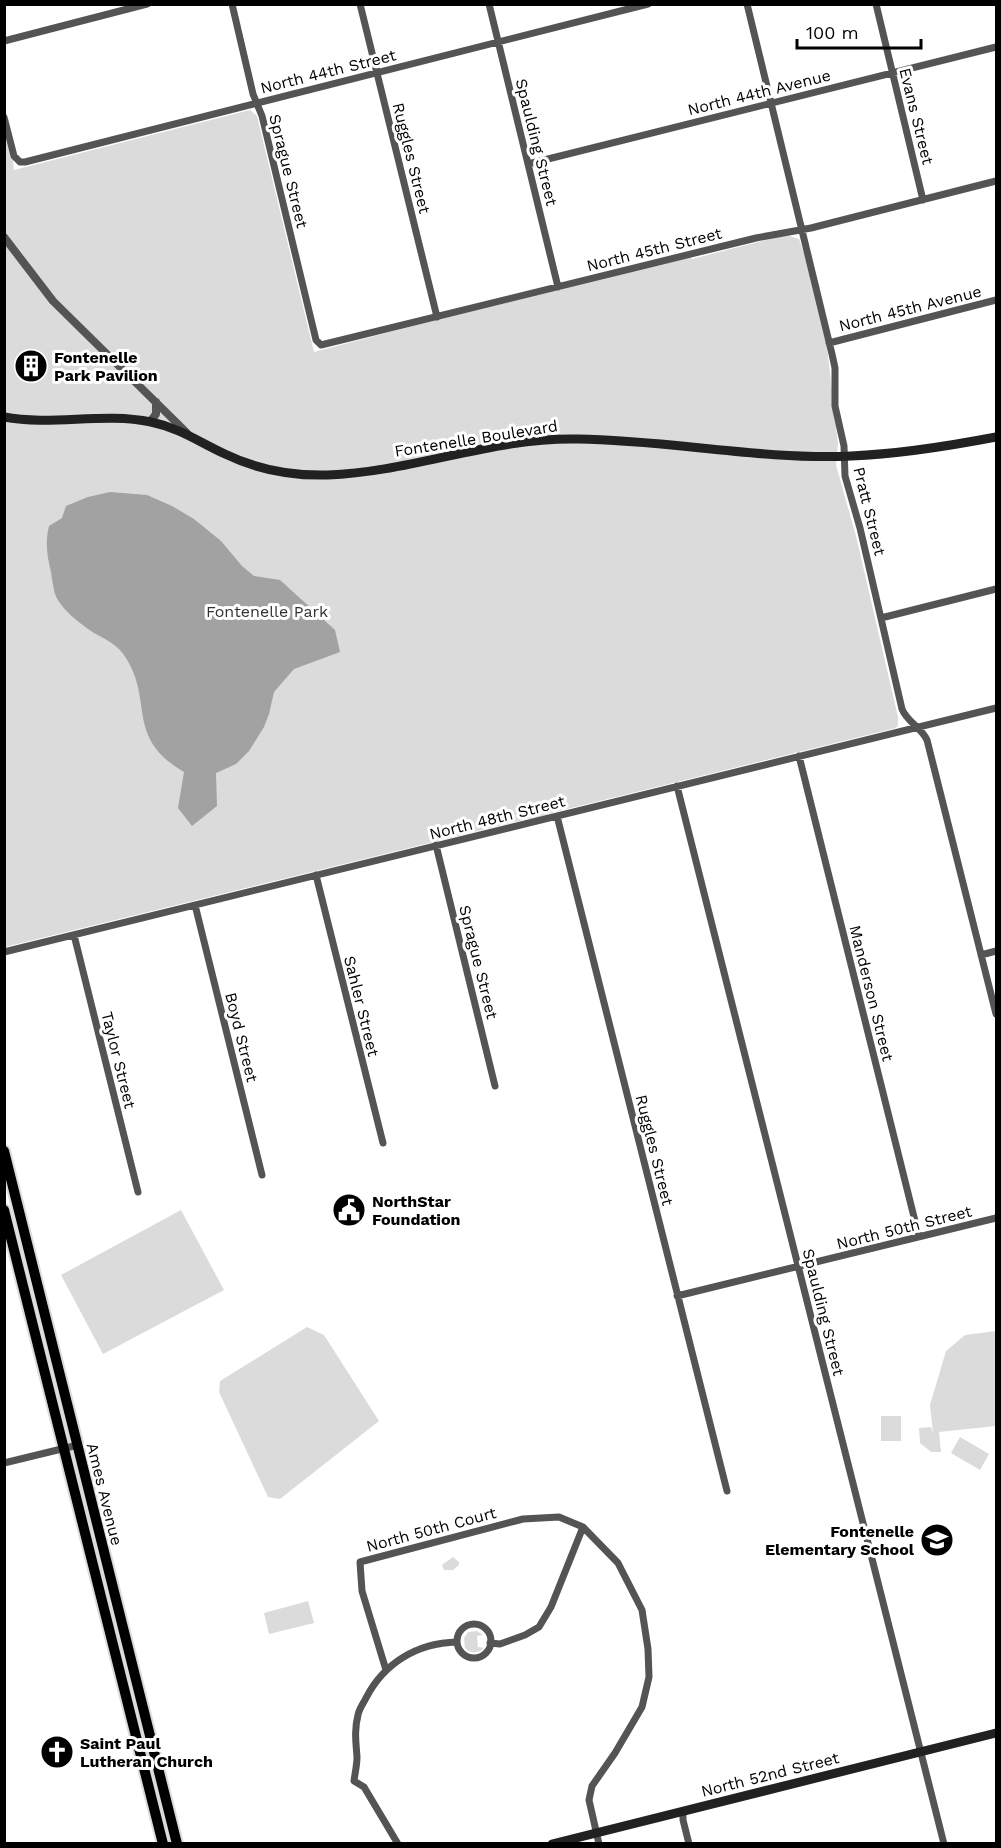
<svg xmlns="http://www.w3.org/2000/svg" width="1001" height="1848" viewBox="0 0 1001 1848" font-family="'Work Sans',sans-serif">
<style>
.green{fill:#dbdbdb}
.water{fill:#a2a2a2}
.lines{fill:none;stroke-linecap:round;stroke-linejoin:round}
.primary-casing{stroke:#dbdbdb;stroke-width:14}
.minor{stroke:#545454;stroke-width:7}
.tertiary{stroke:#545454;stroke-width:8}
.secondary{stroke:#212121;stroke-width:9}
.primary{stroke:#000;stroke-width:10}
.labels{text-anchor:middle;stroke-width:6;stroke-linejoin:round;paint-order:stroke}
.street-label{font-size:16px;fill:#000;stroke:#fff}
.poi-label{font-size:16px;font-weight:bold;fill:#000;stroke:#fff;text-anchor:start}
.park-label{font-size:16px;fill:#323232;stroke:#fff}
</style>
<rect width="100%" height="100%" fill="#fff"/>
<!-- green -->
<path class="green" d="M250,110L257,116L314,352L664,260L672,255L688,253L692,259L778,237L789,236L799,239L807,262L826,338L838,444L836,465L856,536L898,717V725L896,728L555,812L541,817L523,820L5,947L4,134L13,161L14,170Z
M181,1210L224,1290L103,1354L61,1275Z
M307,1327L324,1335L379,1421L280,1499L268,1497L219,1392L220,1381Z
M996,1331V1426L939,1432L941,1452H931L920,1443L919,1428L931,1427L933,1433L930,1405L946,1351L965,1335Z
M881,1416H901V1441H881Z
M960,1437L989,1454L980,1470L951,1453Z
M453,1557L459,1562V1565L453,1570H444L442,1565Z
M308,1601L314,1623L269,1634L264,1613Z
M477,1631L483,1635L477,1636L478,1647L484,1648C478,1654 471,1654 465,1648L464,1638L468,1632Z"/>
<!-- water -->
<path class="water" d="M110,492L147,495L172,506L194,519L221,541L242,566L254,576L280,580L335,630L340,652L294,669L274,692L269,714L264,727L249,751L236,764L216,773L217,806L192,826L178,808L184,772C125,737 154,703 126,658C118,645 107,640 94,633C81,624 61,610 55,594C53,587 52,579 51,572C47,556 45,542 49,526L62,518L66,506L88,497Z"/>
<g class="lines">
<!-- primary casing -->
<g class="primary-casing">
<path id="primary" d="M4,1151L177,1844
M4,1210L163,1844"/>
</g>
<!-- minor -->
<path class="minor" d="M232,4L253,94L262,116L316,340L321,345L756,238L811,228L996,181
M360,4L437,317
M489,4L558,287
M747,4L832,354L835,368V406L844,446L845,476L860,528L902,709C907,722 921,727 927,740L996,1014
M876,4L923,200
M4,41L147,4
M4,117L14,156L20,162H25L648,4
M528,164L996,47
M829,343L996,300
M881,618L996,589
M799,756L919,1237
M677,786L944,1844
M557,816L727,1491
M436,845L495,1086
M316,875L383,1143
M195,905L262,1175
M74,935L138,1192
M4,952L996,708
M981,955L996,951
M677,1296L996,1218
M4,1463L78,1445
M457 1641a17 17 0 1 1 34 0a17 17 0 1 1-34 0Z
M490,1643L500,1644L525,1635L539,1627L551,1607L583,1527
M386,1670L362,1591L360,1562L523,1519L559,1517L583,1527L618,1563L642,1610L648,1649L649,1677L642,1707L615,1753L592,1786L589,1800L599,1844
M683,1811V1820L689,1844
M398,1844L364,1787L354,1781C355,1773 357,1765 357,1757C356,1743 354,1730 358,1715C359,1709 363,1704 366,1698C384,1663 417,1643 457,1642"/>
<!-- tertiary -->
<path class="tertiary" d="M4,237L53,301L187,433
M150,422L156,414V402"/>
<!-- secondary -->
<path class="secondary" d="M4,417C53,426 103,412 151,422C180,428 199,442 225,454C256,469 293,476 328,475C412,472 493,437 578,439C669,440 760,460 851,456C900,454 949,446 996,437
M552,1844L996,1733"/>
<!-- primary -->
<use href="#primary" class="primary"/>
</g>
<!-- icons -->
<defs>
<g id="building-disc" transform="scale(1.725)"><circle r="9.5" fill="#000" stroke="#fff"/><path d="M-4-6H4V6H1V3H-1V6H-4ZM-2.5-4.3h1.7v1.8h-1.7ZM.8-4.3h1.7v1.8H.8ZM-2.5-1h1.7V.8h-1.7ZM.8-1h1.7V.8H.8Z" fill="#fff"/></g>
<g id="civic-disc" transform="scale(1.725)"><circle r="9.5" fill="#000" stroke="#fff"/><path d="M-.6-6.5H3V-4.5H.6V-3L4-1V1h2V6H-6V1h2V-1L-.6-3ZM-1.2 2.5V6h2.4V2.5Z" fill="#fff"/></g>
<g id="school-disc" transform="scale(1.725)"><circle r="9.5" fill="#000" stroke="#fff"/><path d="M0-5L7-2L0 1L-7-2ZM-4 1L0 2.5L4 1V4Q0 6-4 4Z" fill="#fff"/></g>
<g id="church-disc" transform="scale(1.725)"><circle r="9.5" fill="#000" stroke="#fff"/><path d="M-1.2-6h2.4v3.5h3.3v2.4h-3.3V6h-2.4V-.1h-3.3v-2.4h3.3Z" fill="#fff"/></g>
</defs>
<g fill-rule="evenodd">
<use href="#building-disc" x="31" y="366"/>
<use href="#civic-disc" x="349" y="1210"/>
<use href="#school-disc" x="937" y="1540"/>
<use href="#church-disc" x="57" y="1752"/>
</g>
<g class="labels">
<!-- street labels -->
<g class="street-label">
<text transform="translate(328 71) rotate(-14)" y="6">North 44th Street</text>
<text transform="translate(759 92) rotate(-14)" y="6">North 44th Avenue</text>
<text transform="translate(917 116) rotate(76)" y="6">Evans Street</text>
<text transform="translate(537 142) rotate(76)" y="6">Spaulding Street</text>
<text transform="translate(412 158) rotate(76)" y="6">Ruggles Street</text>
<text transform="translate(289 171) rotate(76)" y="6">Sprague Street</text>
<text transform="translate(654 249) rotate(-14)" y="6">North 45th Street</text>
<text transform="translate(910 308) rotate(-14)" y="6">North 45th Avenue</text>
<text transform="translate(476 438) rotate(-9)" y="6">Fontenelle Boulevard</text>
<text transform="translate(870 511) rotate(76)" y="6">Pratt Street</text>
<text transform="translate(497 817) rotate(-14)" y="6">North 48th Street</text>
<text transform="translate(479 962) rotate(76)" y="6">Sprague Street</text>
<text transform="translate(872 993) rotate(76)" y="6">Manderson Street</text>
<text transform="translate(362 1006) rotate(76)" y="6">Sahler Street</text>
<text transform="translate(242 1037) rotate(76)" y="6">Boyd Street</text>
<text transform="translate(119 1060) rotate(76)" y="6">Taylor Street</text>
<text transform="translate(655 1150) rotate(76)" y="6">Ruggles Street</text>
<text transform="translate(904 1227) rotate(-14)" y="6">North 50th Street</text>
<text transform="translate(824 1312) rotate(76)" y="6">Spaulding Street</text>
<text transform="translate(105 1494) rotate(76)" y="6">Ames Avenue</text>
<text transform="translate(431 1529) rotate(-15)" y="6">North 50th Court</text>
<text transform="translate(770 1774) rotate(-14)" y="6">North 52nd Street</text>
</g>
<!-- poi labels -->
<g class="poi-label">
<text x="54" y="363">Fontenelle<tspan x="54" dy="18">Park Pavilion</tspan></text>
<text x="372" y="1207">NorthStar<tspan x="372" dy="18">Foundation</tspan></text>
<text x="914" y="1537" text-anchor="end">Fontenelle<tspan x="914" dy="18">Elementary School</tspan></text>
<text x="80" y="1749">Saint Paul<tspan x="80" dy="18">Lutheran Church</tspan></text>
</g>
<!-- park labels -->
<g class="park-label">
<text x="267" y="617">Fontenelle Park</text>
</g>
</g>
<!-- border -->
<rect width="1001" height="1848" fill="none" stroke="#000000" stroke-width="12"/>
<!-- scale -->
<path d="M797 39v9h124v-9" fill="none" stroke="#000000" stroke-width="3"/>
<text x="806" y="39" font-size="18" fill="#000000" stroke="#ffffff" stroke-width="4.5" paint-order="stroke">100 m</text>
</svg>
